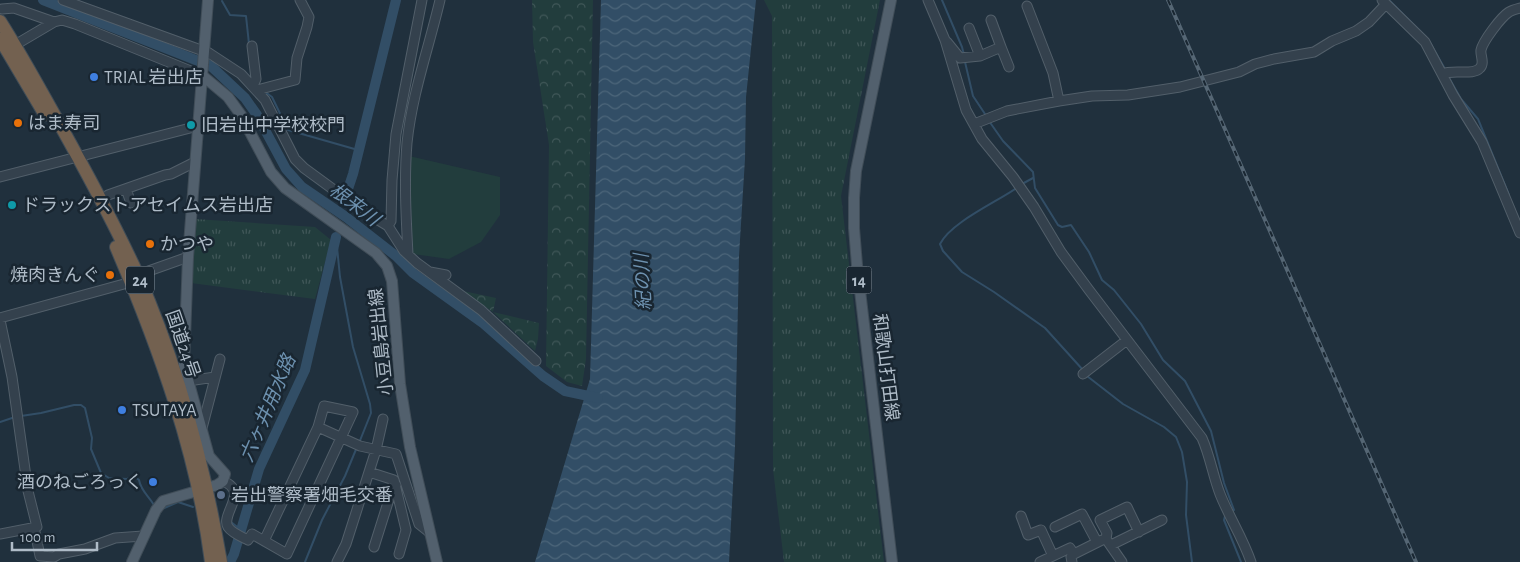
<svg xmlns="http://www.w3.org/2000/svg" width="1520" height="562" viewBox="0 0 1520 562" font-family="'Alegreya Sans','Noto Sans JP',sans-serif">
<style>
.grass{fill:url(#grass-tufts)}
.forest{fill:url(#forest-crowns)}
.garden{fill:#223d3d}
.water{fill:url(#water-waves)}
.lines{fill:none;stroke-linecap:round;stroke-linejoin:round}
.stream{stroke:#324e66;stroke-width:2}
.river{stroke:#324e66;stroke-width:10}
.minor-casing{stroke:#525f6a;stroke-width:11}
.major-casing{stroke:#404d58;stroke-width:12}
.highway-casing{stroke:#3f4c57;stroke-width:14}
.minor{stroke:#34414d;stroke-width:9}
.major{stroke:#52606d;stroke-width:10}
.highway{stroke:#736150;stroke-width:12}
.rail-casing{stroke:#556674;stroke-width:4}
.rail{stroke:#192631;stroke-width:2;stroke-dasharray:5.5;stroke-linecap:butt}
.shop-dot{fill:#3f7fe0;stroke:#192631;stroke-width:2}
.food-dot{fill:#e8710a;stroke:#192631;stroke-width:2}
.culture-dot{fill:#0f9aa8;stroke:#192631;stroke-width:2}
.service-dot{fill:#5c6f8a;stroke:#192631;stroke-width:2}
.labels{text-anchor:middle;stroke-width:5;stroke-linejoin:round;paint-order:stroke}
.shield{fill:#192631;stroke:#828f9b;stroke-width:1}
.shield-label{font-size:16px;font-weight:bold;fill:#afbcc8}
.poi-label{font-size:18px;fill:#afbcc8;stroke:#192631;text-anchor:start}
.street-label{font-size:18px;fill:#afbcc8;stroke:#192631}
.water-label{font-size:19px;font-style:italic;fill:#6d91af;stroke:#192631}
</style>
<defs>
<pattern id="grass-tufts" width="24" height="20" patternUnits="userSpaceOnUse" patternTransform="scale(1.25)"><rect width="24" height="20" fill="#223d3d"/><path d="M3 7l-1-3M5 7V3M7 7l1-3M15 17l-1-3M17 17v-4M19 17l1-3" fill="none" stroke="#405758"/></pattern>
<pattern id="forest-crowns" width="20" height="18" patternUnits="userSpaceOnUse" patternTransform="scale(1.25)"><rect width="20" height="18" fill="#223d3d"/><path d="M2 6a3 3 0 1 1 6 0M12 15a3 3 0 1 1 6 0" fill="none" stroke="#405758"/></pattern>
<pattern id="water-waves" width="16" height="10" patternUnits="userSpaceOnUse" patternTransform="scale(1.25)"><rect width="16" height="10" fill="#324e66"/><path d="M0 5q4-4 8 0t8 0" fill="none" stroke="#4d667a"/></pattern>
</defs>
<rect width="100%" height="100%" fill="#20303d"/>
<!-- grass -->
<path class="grass" d="M764,0H880L841,196L884,562H784L773,469L772,16Z
M195,219L315,227L331,240L315,299L191,283Z"/>
<!-- forest -->
<path class="forest" d="M532,0H593L586,359L582,386L567,382L546,366L549,145L533,42Z
M463,291L496,298L493,312L539,323L538,339L535,351L493,312Z"/>
<!-- garden -->
<path class="garden" d="M409,156L500,177V215L481,242L449,259L413,254Z"/>
<!-- water -->
<path class="water" d="M601,0H756L746,97L745,159L739,256L735,446L729,562H535L590,379Z"/>
<g class="lines">
<!-- stream -->
<path class="stream" d="M942,0L962,47L964,55
M1389,0L1426,37
M222,1L230,15L246,16L249,44
M1429,41L1445,69
M965,62L973,96L987,117
M1448,76L1461,99L1478,119L1509,195
M264,91L272,97L288,130L358,150
M989,121L1003,141L1033,172L1035,188L1058,225L1062,227L1071,225L1089,252L1102,280L1114,290L1141,324L1163,360L1185,381L1211,431L1224,483L1234,510L1231,512
M1022,184L1033,178
M1018,187C997,202 951,222 940,244L943,251L962,272L994,292L1045,328L1083,370
M336,237L340,277L353,347L370,404L371,413L359,443
M1087,376L1123,404L1164,427L1176,437L1182,452L1187,482L1186,515L1192,562
M21,416L41,413L74,405H81L85,408L92,438L91,449L101,473L109,478L127,479L134,476L139,480C141,491 148,495 154,505
M0,422L15,417
M162,509L178,502L193,507
M1225,516L1224,520L1241,562
M231,522L241,530
M305,562L322,520L345,476L357,447"/>
<!-- river -->
<path class="river" d="M43,0L211,66L245,98L257,115L286,169L302,187L346,217L396,256L413,273L484,324L543,376L565,391L598,398
M347,192L353,174L396,0
M230,562L234,554L259,469L305,370L336,237"/>
<!-- minor casing -->
<g class="minor-casing">
<path id="minor" d="M63,0L209,53L241,74L265,100L295,159L304,168L360,209L388,226L404,251L417,263L481,310L536,361
M928,0L945,40L966,110L982,139L1013,177L1034,207L1061,252L1089,290L1202,438C1210,456 1213,476 1220,494C1229,517 1243,538 1251,562
M1382,0L1425,42L1453,95L1482,142L1520,233
M1027,6L1053,73L1059,101
M2,9L14,8L54,22
M947,42L960,58L980,56L969,28
M15,45L54,22L62,20L75,24L203,76
M252,46L256,79L253,86
M1001,47L1009,67
M980,56L1001,47L991,20
M1442,74C1454,69 1473,76 1480,68C1485,63 1480,55 1481,50C1483,41 1501,17 1509,12C1512,10 1516,9 1520,8
M257,90L295,80L297,58L307,27L309,17L300,0
M974,124L1007,111L1059,101L1092,96L1128,95L1180,87L1239,72L1255,64L1274,59L1314,52L1332,41L1356,31L1369,22L1386,4
M0,177L198,126
M126,189L131,203
M108,195L165,175L171,174L195,162
M388,226L391,221L392,180L396,134L422,0
M408,254C406,217 404,180 407,143C412,94 429,47 440,0
M430,272L446,275
M0,318L124,284L143,273L188,257
M0,320L12,377L28,491L37,527L0,534
M1083,374L1127,340
M188,381L215,377
M318,427L360,446L396,454L419,524L429,532
M202,428L220,359
M369,472L394,480L406,530L399,554
M223,481C250,492 220,514 228,527C232,533 242,537 248,540L252,534L287,554L353,412L324,406L318,427L264,541
M1021,516L1028,535L1041,530L1053,556
M34,527L40,556L54,557L59,554L85,549L115,538L143,536
M1055,527L1082,514L1097,542
M1111,545L1162,520
M374,547L391,493L396,485
M337,562L346,544L376,450L383,419
M1040,562L1070,548L1074,554
M1072,562L1071,557L1074,554L1102,540
M1122,562L1106,539L1107,533L1100,520L1127,507L1139,532"/>
</g>
<!-- major casing -->
<g class="major-casing">
<path id="major" d="M891,0L856,171L854,198V228L857,265L892,562
M203,76L228,97L241,115L271,172L285,188L376,253L387,266L392,281L400,384L410,447L437,562
M132,562L156,510L163,501L217,485L223,481L225,474L209,456L184,365L188,257L208,0"/>
</g>
<!-- highway casing -->
<g class="highway-casing">
<path id="highway" d="M0,21C21,54 40,89 59,123C87,173 114,223 138,275C178,366 204,464 221,562
M0,39L45,115
M116,247C159,348 197,453 211,562"/>
</g>
<!-- minor -->
<use href="#minor" class="minor"/>
<!-- major -->
<use href="#major" class="major"/>
<!-- highway -->
<use href="#highway" class="highway"/>
<!-- rail casing -->
<g class="rail-casing">
<path id="rail" d="M1168,0L1416,562"/>
</g>
<!-- rail -->
<use href="#rail" class="rail"/>
</g>
<!-- markers -->
<g class="shop-dot">
<circle cx="94" cy="77" r="5"/>
<circle cx="122" cy="410" r="5"/>
<circle cx="153" cy="482" r="5"/>
</g>
<g class="food-dot">
<circle cx="18" cy="123" r="5"/>
<circle cx="150" cy="244" r="5"/>
<circle cx="110" cy="275" r="5"/>
</g>
<g class="culture-dot">
<circle cx="191" cy="125" r="5"/>
<circle cx="12" cy="205" r="5"/>
</g>
<circle class="service-dot" cx="221" cy="495" r="5"/>
<g class="labels">
<!-- shield labels -->
<g class="shield">
<rect x="126" y="266.5" width="28" height="27" rx="4"/>
<rect x="846.5" y="266.5" width="25" height="27" rx="4"/>
</g>
<g class="shield-label">
<text x="140" y="286">24</text>
<text x="859" y="286">14</text>
</g>
<!-- poi labels -->
<g class="poi-label">
<text x="104" y="83">TRIAL 岩出店</text>
<text x="28" y="129">はま寿司</text>
<text x="201" y="131">旧岩出中学校校門</text>
<text x="22" y="211">ドラックストアセイムス岩出店</text>
<text x="160" y="250">かつや</text>
<text x="100" y="281" text-anchor="end">焼肉きんぐ</text>
<text x="132" y="416">TSUTAYA</text>
<text x="143" y="488" text-anchor="end">酒のねごろっく</text>
<text x="231" y="501">岩出警察署畑毛交番</text>
</g>
<!-- street labels -->
<g class="street-label">
<text transform="translate(381 342) rotate(-96)" y="6">小豆島岩出線</text>
<text transform="translate(183 344) rotate(71)" y="6">国道24号</text>
<text transform="translate(886 367) rotate(83)" y="6">和歌山打田線</text>
</g>
<!-- water labels -->
<g class="water-label">
<text transform="translate(355 204) rotate(37)" y="7">根来川</text>
<text transform="translate(642 282) rotate(-93)" y="7">紀の川</text>
<text transform="translate(267 408) rotate(-67)" y="7">六ヶ井用水路</text>
</g>
</g>
<!-- scale -->
<path d="M12 542v8h85v-8" fill="none" stroke="#afbcc8" stroke-width="2.5"/>
<text x="20" y="542" font-size="15" fill="#afbcc8" stroke="#192631" stroke-width="4" paint-order="stroke">100 m</text>
</svg>
